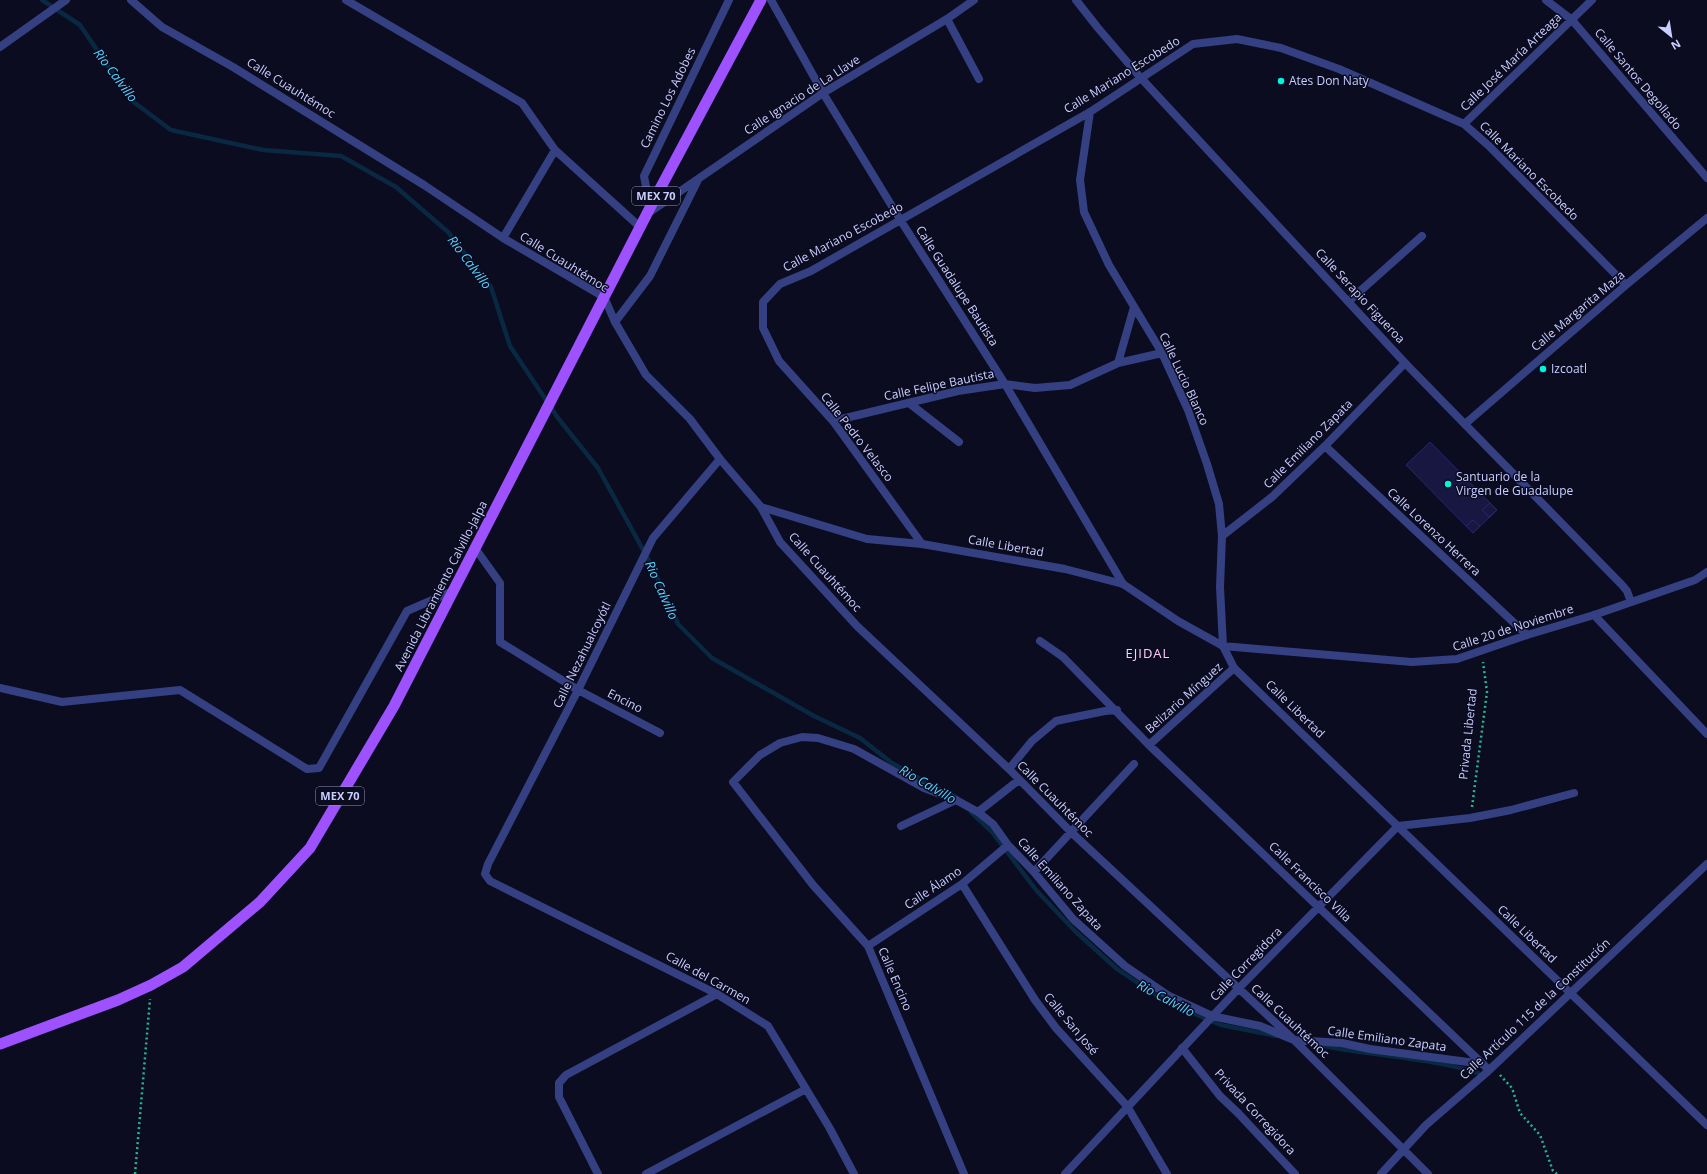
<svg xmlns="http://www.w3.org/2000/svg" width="1707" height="1174" viewBox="0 0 1707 1174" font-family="'Open Sans',sans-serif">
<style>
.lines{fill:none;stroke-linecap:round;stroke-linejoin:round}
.stream{stroke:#092841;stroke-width:4.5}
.building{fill:#171741;stroke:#28276f}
.path{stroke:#28b692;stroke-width:2.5;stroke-dasharray:2 3;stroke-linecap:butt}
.service{stroke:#344081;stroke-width:8}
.minor{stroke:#344081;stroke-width:8}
.tertiary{stroke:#344081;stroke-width:8}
.primary{stroke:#9d51ff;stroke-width:11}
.poi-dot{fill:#00f5df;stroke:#0b0c20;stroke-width:1.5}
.labels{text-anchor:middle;stroke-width:3;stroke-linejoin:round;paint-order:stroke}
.shield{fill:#0b0c20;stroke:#9194bc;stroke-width:1}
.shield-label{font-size:11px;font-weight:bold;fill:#caceff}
.street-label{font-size:12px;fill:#caceff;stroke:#0b0c20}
.poi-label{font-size:12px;fill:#caceff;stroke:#0b0c20;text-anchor:start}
.water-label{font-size:13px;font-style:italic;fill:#58d2ff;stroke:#0b0c20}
.neighbourhood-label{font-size:13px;letter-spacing:1px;fill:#ffccf6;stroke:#0b0c20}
</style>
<rect width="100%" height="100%" fill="#0b0c20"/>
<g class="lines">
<!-- stream -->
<path class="stream" d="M42,0L80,25L131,100L171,130L263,150L341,156L396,187L448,232L491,287L510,346L558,418L598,468L652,566L678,624L712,658L814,716L860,738L892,763L931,785L954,796
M971,812L992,832L1036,890L1075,931L1117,969L1156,995L1208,1020L1221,1025L1277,1036
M1319,1045C1348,1051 1377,1054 1405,1058C1430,1062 1455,1065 1478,1073"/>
</g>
<!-- building -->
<path class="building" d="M1430,442L1497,510L1473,533L1406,465Z
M1490,503L1497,510L1489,517L1482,510Z
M1473,520L1480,526L1473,533L1466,526Z"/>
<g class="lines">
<!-- path -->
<path class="path" d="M1472,807L1487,692L1483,662
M1500,1075L1512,1088L1520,1113L1540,1135L1553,1171L1557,1174
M135,1174L150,999"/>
<!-- service -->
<path class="service" d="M947,19L979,79
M0,47L66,0
M909,403L959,442
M0,688L62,702L180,690L307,769L319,768L407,611L453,591
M901,826L956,800
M1182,1048L1220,1096L1238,1113"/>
<!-- minor -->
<path class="minor" d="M131,0L162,27L233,67L424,185L503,238L604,297
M346,0L522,103L555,150L640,227
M771,0L823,93L901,221L1005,384L1123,584
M1076,0L1098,28L1140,77
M1546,0L1572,20L1707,178
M1090,112L1080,180L1084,212L1109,265L1162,353L1188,410L1207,464L1219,504L1222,536L1220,587L1223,646L1412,662L1457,659L1527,635L1594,615L1695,580L1707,572
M1464,124L1592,0
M650,208L644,176L729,0
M647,214L823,93L947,19L974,0
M503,238L555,150
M1349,301L1422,236
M615,322L650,276L698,180
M1118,363L1134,307
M833,421L958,391L1005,384L1035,388L1070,385L1118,363L1162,353
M1465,424L1626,285L1707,218
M1325,446L1527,635
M720,459L653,538L578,690L488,864L485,874L490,881L717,994L768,1026L829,1127L854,1174
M761,507L780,542L857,626L1009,769L1071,832L1294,1040L1428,1174
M1222,536L1272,497L1325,446L1405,363
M922,544L833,421L779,361L763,328V302L780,284L811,271L1090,112L1193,44L1237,39L1281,48L1339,69L1464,124L1489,146L1626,285
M475,548L500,583V642L578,690L660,733
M1040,641L1063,657L1149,745L1489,1070
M1149,745L1234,668
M1009,769L1032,741L1056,721L1105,711L1117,710
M978,812L1019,780
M1034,872L1134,764
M962,884L1035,1000L1056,1028L1127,1106L1167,1174
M868,946L962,884L1008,845
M1238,1113L1295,1174
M598,1174L559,1097V1083L566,1075L717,994
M646,1174L806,1089
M964,1174L868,946L813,885L733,782L760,755L780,743L802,737L818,738L854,749L924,788L956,800L978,812L993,824L1008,845L1034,872L1073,919L1125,966L1169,996L1212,1016L1260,1026L1294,1040L1342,1043L1370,1049L1483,1064
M1065,1174L1238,989L1398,826L1470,818L1511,810L1574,793
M1381,1174L1426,1125L1486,1073L1707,864"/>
<!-- tertiary -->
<path class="tertiary" d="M1140,77L1405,363L1622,585L1627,591L1631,602
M604,297L615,322L646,375L690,419L720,459L761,507L867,539L922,544L1065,569L1123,584L1178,621L1223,646L1234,668L1707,1125
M1594,615L1707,734"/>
<!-- primary -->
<path class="primary" d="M0,1044L118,1000L151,985L183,967L260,902L310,848L394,706L654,200L761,0"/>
</g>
<!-- markers -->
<g class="poi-dot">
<circle cx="1281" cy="81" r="4"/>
<circle cx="1543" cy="369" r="4"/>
<circle cx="1448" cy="484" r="4"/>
</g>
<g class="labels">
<!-- shield labels -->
<g class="shield">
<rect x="632" y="187" width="48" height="18" rx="3"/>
<rect x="316" y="787" width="48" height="18" rx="3"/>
</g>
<g class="shield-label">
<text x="656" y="200">MEX 70</text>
<text x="340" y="800">MEX 70</text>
</g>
<!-- street labels -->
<g class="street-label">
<text transform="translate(1511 62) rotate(-44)" y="4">Calle José María Arteaga</text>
<text transform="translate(1122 75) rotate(-32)" y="4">Calle Mariano Escobedo</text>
<text transform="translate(1638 79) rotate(50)" y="4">Calle Santos Degollado</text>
<text transform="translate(291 88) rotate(32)" y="4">Calle Cuauhtémoc</text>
<text transform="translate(802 95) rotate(-33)" y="4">Calle Ignacio de La Llave</text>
<text transform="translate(668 98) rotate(-64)" y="4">Camino Los Adobes</text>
<text transform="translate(1529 171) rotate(45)" y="4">Calle Mariano Escobedo</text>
<text transform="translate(843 237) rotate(-28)" y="4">Calle Mariano Escobedo</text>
<text transform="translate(564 262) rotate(32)" y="4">Calle Cuauhtémoc</text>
<text transform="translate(957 286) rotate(57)" y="4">Calle Guadalupe Bautista</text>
<text transform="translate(1360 296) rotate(47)" y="4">Calle Serapio Figueroa</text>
<text transform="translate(1578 311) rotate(-40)" y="4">Calle Margarita Maza</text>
<text transform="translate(1184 379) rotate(65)" y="4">Calle Lucio Blanco</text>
<text transform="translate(939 385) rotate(-12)" y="4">Calle Felipe Bautista</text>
<text transform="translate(857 437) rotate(52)" y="4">Calle Pedro Velasco</text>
<text transform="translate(1308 444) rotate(-45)" y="4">Calle Emiliano Zapata</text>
<text transform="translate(1434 532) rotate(43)" y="4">Calle Lorenzo Herrera</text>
<text transform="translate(1006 546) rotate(10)" y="4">Calle Libertad</text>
<text transform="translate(825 572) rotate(48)" y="4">Calle Cuauhtémoc</text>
<text transform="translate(441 586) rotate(-63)" y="4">Avenida Libramiento Calvillo-Jalpa</text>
<text transform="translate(1513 628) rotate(-18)" y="4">Calle 20 de Noviembre</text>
<text transform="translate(582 655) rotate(-64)" y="4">Calle Nezahualcoyótl</text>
<text transform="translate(1184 698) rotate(-42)" y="4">Belizario Mínguez</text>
<text transform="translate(625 701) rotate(27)" y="4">Encino</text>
<text transform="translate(1295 709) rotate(44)" y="4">Calle Libertad</text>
<text transform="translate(1468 734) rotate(-84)" y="4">Privada Libertad</text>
<text transform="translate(1055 799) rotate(45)" y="4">Calle Cuauhtémoc</text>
<text transform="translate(1310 882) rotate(44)" y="4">Calle Francisco Villa</text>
<text transform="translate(1060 884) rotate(48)" y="4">Calle Emiliano Zapata</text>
<text transform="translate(933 888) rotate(-34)" y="4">Calle Álamo</text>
<text transform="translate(1527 934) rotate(44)" y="4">Calle Libertad</text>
<text transform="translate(1246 964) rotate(-46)" y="4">Calle Corregidora</text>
<text transform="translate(708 978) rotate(29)" y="4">Calle del Carmen</text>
<text transform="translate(895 979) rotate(67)" y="4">Calle Encino</text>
<text transform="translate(1535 1009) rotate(-43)" y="4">Calle Artículo 115 de la Constitución</text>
<text transform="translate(1290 1021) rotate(43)" y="4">Calle Cuauhtémoc</text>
<text transform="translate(1071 1024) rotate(50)" y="4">Calle San José</text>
<text transform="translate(1387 1039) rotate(8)" y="4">Calle Emiliano Zapata</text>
<text transform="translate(1255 1112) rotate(47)" y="4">Privada Corregidora</text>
</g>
<!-- poi labels -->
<g class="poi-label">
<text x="1289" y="85">Ates Don Naty</text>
<text x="1551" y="373">Izcoatl</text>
<text x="1456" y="481">Santuario de la<tspan x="1456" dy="14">Virgen de Guadalupe</tspan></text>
</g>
<!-- water labels -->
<g class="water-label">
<text transform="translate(116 75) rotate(53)" y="5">Rio Calvillo</text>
<text transform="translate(470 262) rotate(53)" y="5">Rio Calvillo</text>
<text transform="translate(662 590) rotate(66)" y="5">Rio Calvillo</text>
<text transform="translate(928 784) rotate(30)" y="5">Rio Calvillo</text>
<text transform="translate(1166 998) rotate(28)" y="5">Rio Calvillo</text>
</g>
<!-- neighbourhood labels -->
<g class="neighbourhood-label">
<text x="1148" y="658">EJIDAL</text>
</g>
</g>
<!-- north arrow -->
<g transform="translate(1671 36) rotate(150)" stroke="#0b0c20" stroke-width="3" paint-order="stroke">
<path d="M0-3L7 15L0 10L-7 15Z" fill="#caceff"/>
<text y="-6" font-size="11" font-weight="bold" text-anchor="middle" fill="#caceff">N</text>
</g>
</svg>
